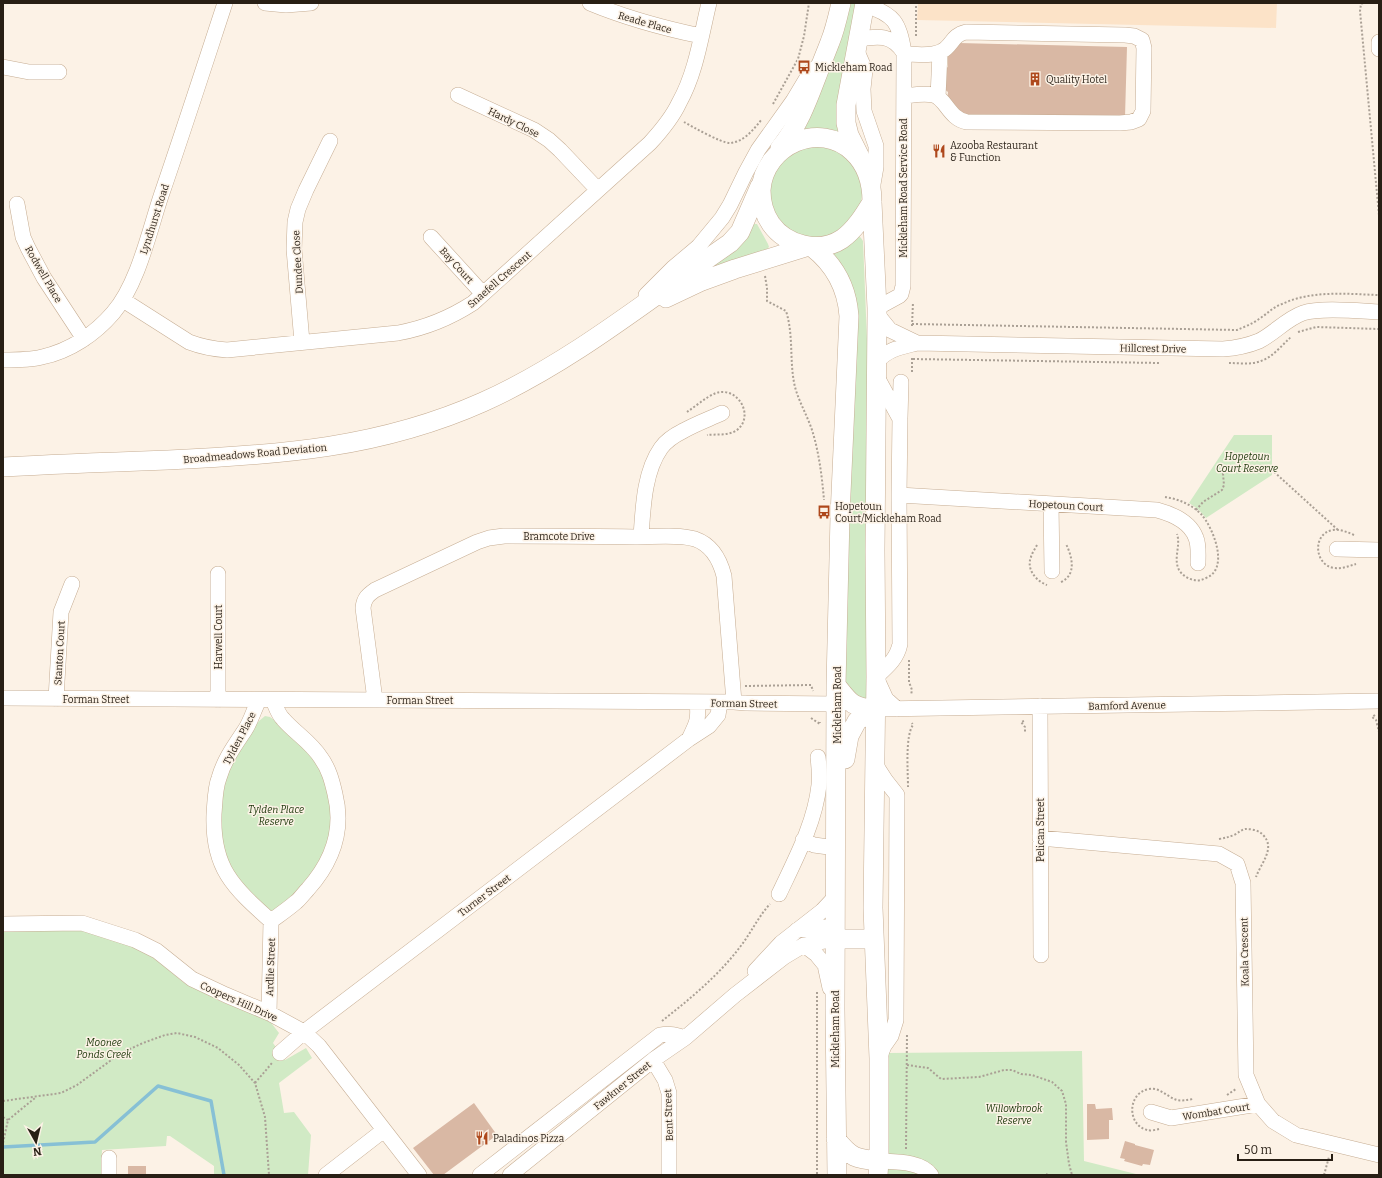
<svg xmlns="http://www.w3.org/2000/svg" width="1382" height="1178" viewBox="0 0 1382 1178" font-family="Bitter,serif">
<style>
.built{fill:#fce3c8}
.green{fill:#d1eac5}
.lines{fill:none;stroke-linecap:round;stroke-linejoin:round}
.stream{stroke:#87c0d5;stroke-width:3.5}
.building{fill:#d9b8a4}
.minor-casing{stroke:#c6ad93;stroke-width:16}
.major-casing{stroke:#c6ad93;stroke-width:20}
.path{stroke:#aaa095;stroke-width:2;stroke-dasharray:2 2;stroke-linecap:butt}
.minor{stroke:#fff;stroke-width:15}
.major{stroke:#fff;stroke-width:19}
.labels{text-anchor:middle;stroke-width:3;stroke-linejoin:round;paint-order:stroke}
.street-label{font-size:10px;fill:#281f15;stroke:#fcf2e6}
.poi-label{font-size:10px;fill:#281f15;stroke:#fcf2e6;text-anchor:start}
.park-label{font-size:10px;font-style:italic;fill:#1b3609;stroke:#fcf2e6}
</style>
<rect width="100%" height="100%" fill="#fcf2e6"/>
<!-- built -->
<path class="built" d="M918,3H1277L1276,28L917,20Z"/>
<!-- green -->
<path class="green" d="M848,3H857L842,135L805,134L803,129Z
M770 192a46 46 0 1 1 92 0a46 46 0 1 1-92 0Z
M754,224H757L768,244L769,247L767,249L699,272L746,236Z
M859,236L861,238L863,241L868,364V700L864,702L845,686L844,675L854,337L827,251Z
M1234,435H1272V475L1206,518L1198,509L1189,503Z
M265,716L270,717L283,726L310,751L332,795L330,845L303,890L271,912L239,884L221,850L219,795L238,747L259,721Z
M3,931H87L120,941L151,955L183,982L222,1002L269,1020L279,1033L273,1043L285,1060L306,1048L312,1058L279,1083L284,1113L294,1112L311,1135L308,1175H214V1166L170,1136H167L166,1146L102,1150L101,1175H3Z
M1082,1051L1084,1161L1140,1175H887L888,1053Z"/>
<g class="lines">
<!-- stream -->
<path class="stream" d="M3,1147L95,1142L158,1086L211,1101L224,1175"/>
</g>
<!-- building -->
<path class="building" d="M959,43L1127,47L1125,117L958,114L947,103L948,92L943,88V70L948,67V56Z
M474,1103L497,1135L443,1175H434L413,1148Z
M1087,1104H1095L1096,1109L1112,1108L1113,1120H1109V1139L1087,1140Z
M1125,1141L1135,1144V1145L1154,1150L1150,1165L1143,1164L1142,1166L1124,1161L1125,1159L1120,1158Z
M128,1166H146V1175H128Z"/>
<g class="lines">
<!-- minor casing -->
<g class="minor-casing">
<path id="minor" d="M265,3L286,5L311,3
M590,3C626,18 663,28 701,36
M865,5C894,14 900,23 904,53L903,286L901,294L899,296L877,308
M858,39C878,36 892,34 904,53
M1379,42V49
M856,49L865,70L863,89L864,111L876,146V167L872,190
M904,54C915,54 932,57 942,51C952,46 952,35 966,32L1125,35L1134,36L1142,40L1144,48L1143,111L1139,119L1131,122L1120,123L967,122C949,119 946,98 933,95C924,93 913,95 904,96
M3,67L29,72H59
M458,95L534,130L549,140L560,150L598,190
M938,97L940,53
M17,204L23,237L28,248L44,278L84,339
M431,237L483,294
M646,295L673,268L698,247L722,218L730,205L746,172L758,150L793,101L811,71L818,66
M123,300L189,342C202,347 213,349 227,350L398,333C425,328 450,318 473,303L650,143C661,131 672,118 679,103C696,73 701,36 709,3
M877,314L890,330L917,343
M302,342L294,249L295,222L298,209L306,190L330,141
M3,360C16,360 30,360 42,357C70,351 95,334 113,313C138,284 149,232 161,196C183,132 204,67 225,3
M877,362C887,349 902,347 917,343L1223,349C1236,348 1247,346 1259,341C1275,333 1286,319 1303,313C1320,307 1359,311 1379,312
M877,377L900,419L899,495L900,644C897,659 887,667 876,677L886,699L897,709
M900,418L901,382
M899,495L1157,510C1172,514 1190,521 1196,538C1199,545 1198,555 1198,563
M1051,504L1052,571
M641,537C643,508 644,472 661,448C666,441 675,435 683,431C695,424 709,419 722,413
M1337,549L1379,550
M3,698L734,702L746,703L836,704
M56,699L61,612L72,584
M218,700V574
M259,700C254,709 251,721 245,730C235,745 224,760 219,778C215,788 215,802 214,814C212,868 233,887 271,921
M375,700L363,608C364,598 368,595 375,590L477,542L489,538L504,536C547,536 591,536 635,537C653,537 678,534 695,539C712,545 720,560 724,576L734,702
M1040,706L1041,955
M875,710L879,709L1379,701
M689,739C697,723 699,719 697,702
M875,764L886,781L897,795L896,1020L891,1036L884,1046L879,1058
M1040,838L1219,854L1237,864L1243,883L1246,1075L1258,1104L1273,1121L1296,1135L1379,1155
M803,840L814,845L836,848
M779,894C795,860 815,823 819,785C820,776 819,766 818,757
M271,921C279,915 288,909 296,902C300,899 304,893 308,889C332,862 344,830 335,794C332,781 329,769 321,758C311,742 295,733 283,719C278,714 276,707 273,700
M3,924L82,923L135,940L157,951L192,979L226,995L269,1013L304,1032L319,1046L419,1175
M797,930L836,926
M804,945L816,954L825,965L830,988
M755,971L781,943L822,911L836,896
M269,1013L271,921
M280,1053L304,1032L689,739L709,726L718,715L720,702
M653,1060L665,1080L669,1093V1175
M1151,1112L1171,1118L1258,1104
M879,1161C895,1162 921,1161 931,1175
M109,1175V1158
M326,1175L384,1130
M480,1175L660,1035C670,1033 676,1035 685,1038
M510,1175L653,1060L685,1038L735,995L784,957L804,945L836,939"/>
</g>
<!-- major casing -->
<g class="major-casing">
<path id="major" d="M780,148C801,122 809,96 821,65C824,57 827,50 830,42C835,30 838,16 841,3
M860,157L849,135L846,123V105L865,3
M872,202C864,215 855,230 842,239C819,254 786,245 771,224C764,214 761,202 761,190C764,145 820,120 853,152C867,165 872,184 872,202L877,308V314L875,551L876,677L873,908L879,1058V1161L878,1175
M812,247C834,264 847,288 849,316L840,516L836,685L835,1009L837,1175
M666,298L702,281L735,269L809,246
M3,467C58,464 113,462 168,460C279,455 380,448 483,402C572,362 650,298 730,243L740,232L760,186
M836,685C851,704 851,706 875,710
M845,759L849,736L857,721L875,710
M836,939H874
M836,1139C851,1158 856,1159 879,1161"/>
</g>
<!-- path -->
<path class="path" d="M1363,3L1361,4L1360,11L1379,215
M916,36V3
M773,104L798,59L804,36L809,3
M684,122C693,127 721,143 730,143C744,142 754,129 762,119
M765,276L767,288V301L786,311C794,336 789,362 795,387C799,402 807,415 812,430C819,452 822,477 824,500
M912,324L1237,330C1244,327 1252,324 1259,319C1267,314 1273,307 1282,304C1312,290 1347,294 1379,295
M912,326L913,302
M1298,332L1316,327L1379,329
M912,358V374
M913,359L1160,363
M1229,363C1239,363 1251,365 1261,361C1273,357 1282,345 1291,337
M687,412C696,406 706,397 716,393C738,386 755,416 737,430C729,436 716,434 707,435
M1165,497C1178,499 1191,504 1201,514C1213,527 1230,569 1206,578C1202,580 1198,581 1194,580C1188,579 1182,575 1179,570C1173,558 1181,546 1177,534
M1196,510L1203,502L1222,490L1224,485L1223,474L1228,469C1242,465 1258,467 1272,470L1338,530
M1354,535C1347,532 1340,529 1333,530C1312,533 1314,565 1334,568C1342,569 1349,566 1356,564
M1037,545C1035,549 1032,553 1031,557C1026,569 1036,581 1047,585
M1061,582C1077,575 1072,556 1066,544
M909,660V682L912,690L911,695
M745,686L811,685L813,691
M1375,715L1372,717L1376,720L1379,732
M811,718L820,724V722
M1024,721L1021,722L1025,727V733
M908,787C908,772 905,736 913,725L912,723
M1219,839C1225,838 1229,837 1234,835C1238,833 1241,830 1245,829C1251,829 1259,830 1263,835C1276,848 1261,863 1256,877
M817,992V1175
M662,1021C690,999 719,975 740,947C751,933 758,917 770,904
M907,1065L928,1068L941,1079L979,1077L1004,1070H1012L1021,1074L1032,1075L1052,1082L1062,1091L1066,1104V1142L1069,1164L1072,1175
M255,1083L272,1063
M1227,1095L1236,1089
M3,1101L61,1093L77,1085L121,1053L143,1043L165,1035L177,1033L195,1037L218,1048L239,1065L255,1083L265,1117L269,1175
M3,1117L8,1120
M1159,1129C1155,1130 1150,1131 1147,1130C1127,1125 1127,1093 1149,1089C1160,1087 1167,1097 1177,1100C1182,1101 1187,1100 1193,1099
M497,1135L502,1142
M3,1143L8,1120L35,1098
M906,1149L907,1033
M1046,1174L1048,1175
M1324,1175L1329,1157"/>
<!-- minor -->
<use href="#minor" class="minor"/>
<!-- major -->
<use href="#major" class="major"/>
</g>
<!-- icons -->
<defs>
<g id="bus-bare" transform="scale(1.08)"><path d="M-5-6H5V4H4V6H2V4H-2V6H-4V4H-5ZM-3.5-4V0h7V-4ZM-3.5 1.2v1.5H-2V1.2ZM2 1.2v1.5H3.5V1.2Z" fill="#ae481c" stroke="#fcf2e6" stroke-width="2.5" paint-order="stroke"/></g>
<g id="building-bare" transform="scale(1.08)"><path d="M-4-6H4V6H1V3H-1V6H-4ZM-2.5-4.3h1.7v1.8h-1.7ZM.8-4.3h1.7v1.8H.8ZM-2.5-1h1.7V.8h-1.7ZM.8-1h1.7V.8H.8Z" fill="#ae481c" stroke="#fcf2e6" stroke-width="2.5" paint-order="stroke"/></g>
<g id="restaurant-bare" transform="scale(1.08)"><path d="M-5-6h1v4h1v-4h1v4h1v-4h1v5L-1.5 .5V6h-2V.5L-5-1ZM5-6V6H3V1.5H1.5Q1.5-4 5-6Z" fill="#ae481c" stroke="#fcf2e6" stroke-width="2.5" paint-order="stroke"/></g>
</defs>
<g fill-rule="evenodd">
<use href="#bus-bare" x="804" y="67"/>
<use href="#building-bare" x="1035" y="79"/>
<use href="#restaurant-bare" x="939" y="151"/>
<use href="#bus-bare" x="824" y="512"/>
<use href="#restaurant-bare" x="482" y="1138"/>
</g>
<g class="labels">
<!-- street labels -->
<g class="street-label">
<text transform="translate(645 22) rotate(16)" y="4">Reade Place</text>
<text transform="translate(514 122) rotate(26)" y="4">Hardy Close</text>
<text transform="translate(903 188) rotate(-90)" y="4">Mickleham Road Service Road</text>
<text transform="translate(154 219) rotate(-72)" y="4">Lyndhurst Road</text>
<text transform="translate(297 262) rotate(-93)" y="4">Dundee Close</text>
<text transform="translate(457 265) rotate(48)" y="4">Bay Court</text>
<text transform="translate(44 274) rotate(60)" y="4">Rodwell Place</text>
<text transform="translate(499 279) rotate(-41)" y="4">Snaefell Crescent</text>
<text transform="translate(1153 348) rotate(1)" y="4">Hillcrest Drive</text>
<text transform="translate(255 453) rotate(-5)" y="4">Broadmeadows Road Deviation</text>
<text transform="translate(1066 505) rotate(3)" y="4">Hopetoun Court</text>
<text x="559" y="540">Bramcote Drive</text>
<text transform="translate(218 637) rotate(-90)" y="4">Harwell Court</text>
<text transform="translate(59 653) rotate(-87)" y="4">Stanton Court</text>
<text x="96" y="703">Forman Street</text>
<text x="420" y="704">Forman Street</text>
<text transform="translate(744 703) rotate(1)" y="4">Forman Street</text>
<text transform="translate(837 705) rotate(-90)" y="4">Mickleham Road</text>
<text transform="translate(1127 705) rotate(-1)" y="4">Bamford Avenue</text>
<text transform="translate(239 738) rotate(-62)" y="4">Tylden Place</text>
<text transform="translate(1040 830) rotate(-90)" y="4">Pelican Street</text>
<text transform="translate(484 895) rotate(-37)" y="4">Turner Street</text>
<text transform="translate(1244 952) rotate(-91)" y="4">Koala Crescent</text>
<text transform="translate(270 967) rotate(-88)" y="4">Ardlie Street</text>
<text transform="translate(239 1001) rotate(24)" y="4">Coopers Hill Drive</text>
<text transform="translate(835 1029) rotate(-90)" y="4">Mickleham Road</text>
<text transform="translate(622 1085) rotate(-39)" y="4">Fawkner Street</text>
<text transform="translate(1216 1111) rotate(-9)" y="4">Wombat Court</text>
<text transform="translate(668 1115) rotate(-92)" y="4">Bent Street</text>
</g>
<!-- poi labels -->
<g class="poi-label">
<text x="815" y="71">Mickleham Road</text>
<text x="1046" y="83">Quality Hotel</text>
<text x="950" y="149">Azooba Restaurant<tspan x="950" dy="12">&amp; Function</tspan></text>
<text x="835" y="510">Hopetoun<tspan x="835" dy="12">Court/Mickleham Road</tspan></text>
<text x="493" y="1142">Paladinos Pizza</text>
</g>
<!-- park labels -->
<g class="park-label">
<text x="1247" y="460">Hopetoun<tspan x="1247" dy="12">Court Reserve</tspan></text>
<text x="276" y="813">Tylden Place<tspan x="276" dy="12">Reserve</tspan></text>
<text x="104" y="1046">Moonee<tspan x="104" dy="12">Ponds Creek</tspan></text>
<text x="1014" y="1112">Willowbrook<tspan x="1014" dy="12">Reserve</tspan></text>
</g>
</g>
<!-- border -->
<rect width="1382" height="1178" fill="none" stroke="#281f15" stroke-width="8"/>
<!-- north arrow -->
<g transform="translate(36 1142) rotate(172)" stroke="#fcf2e6" stroke-width="3" paint-order="stroke">
<path d="M0-3L7 15L0 10L-7 15Z" fill="#281f15"/>
<text y="-6" font-size="11" font-weight="bold" text-anchor="middle" fill="#281f15">N</text>
</g>
<!-- scale -->
<path d="M1238 1154v6h94v-6" fill="none" stroke="#281f15" stroke-width="2"/>
<text x="1244" y="1154" font-size="12" fill="#281f15" stroke="#fcf2e6" stroke-width="3" paint-order="stroke">50 m</text>
</svg>
